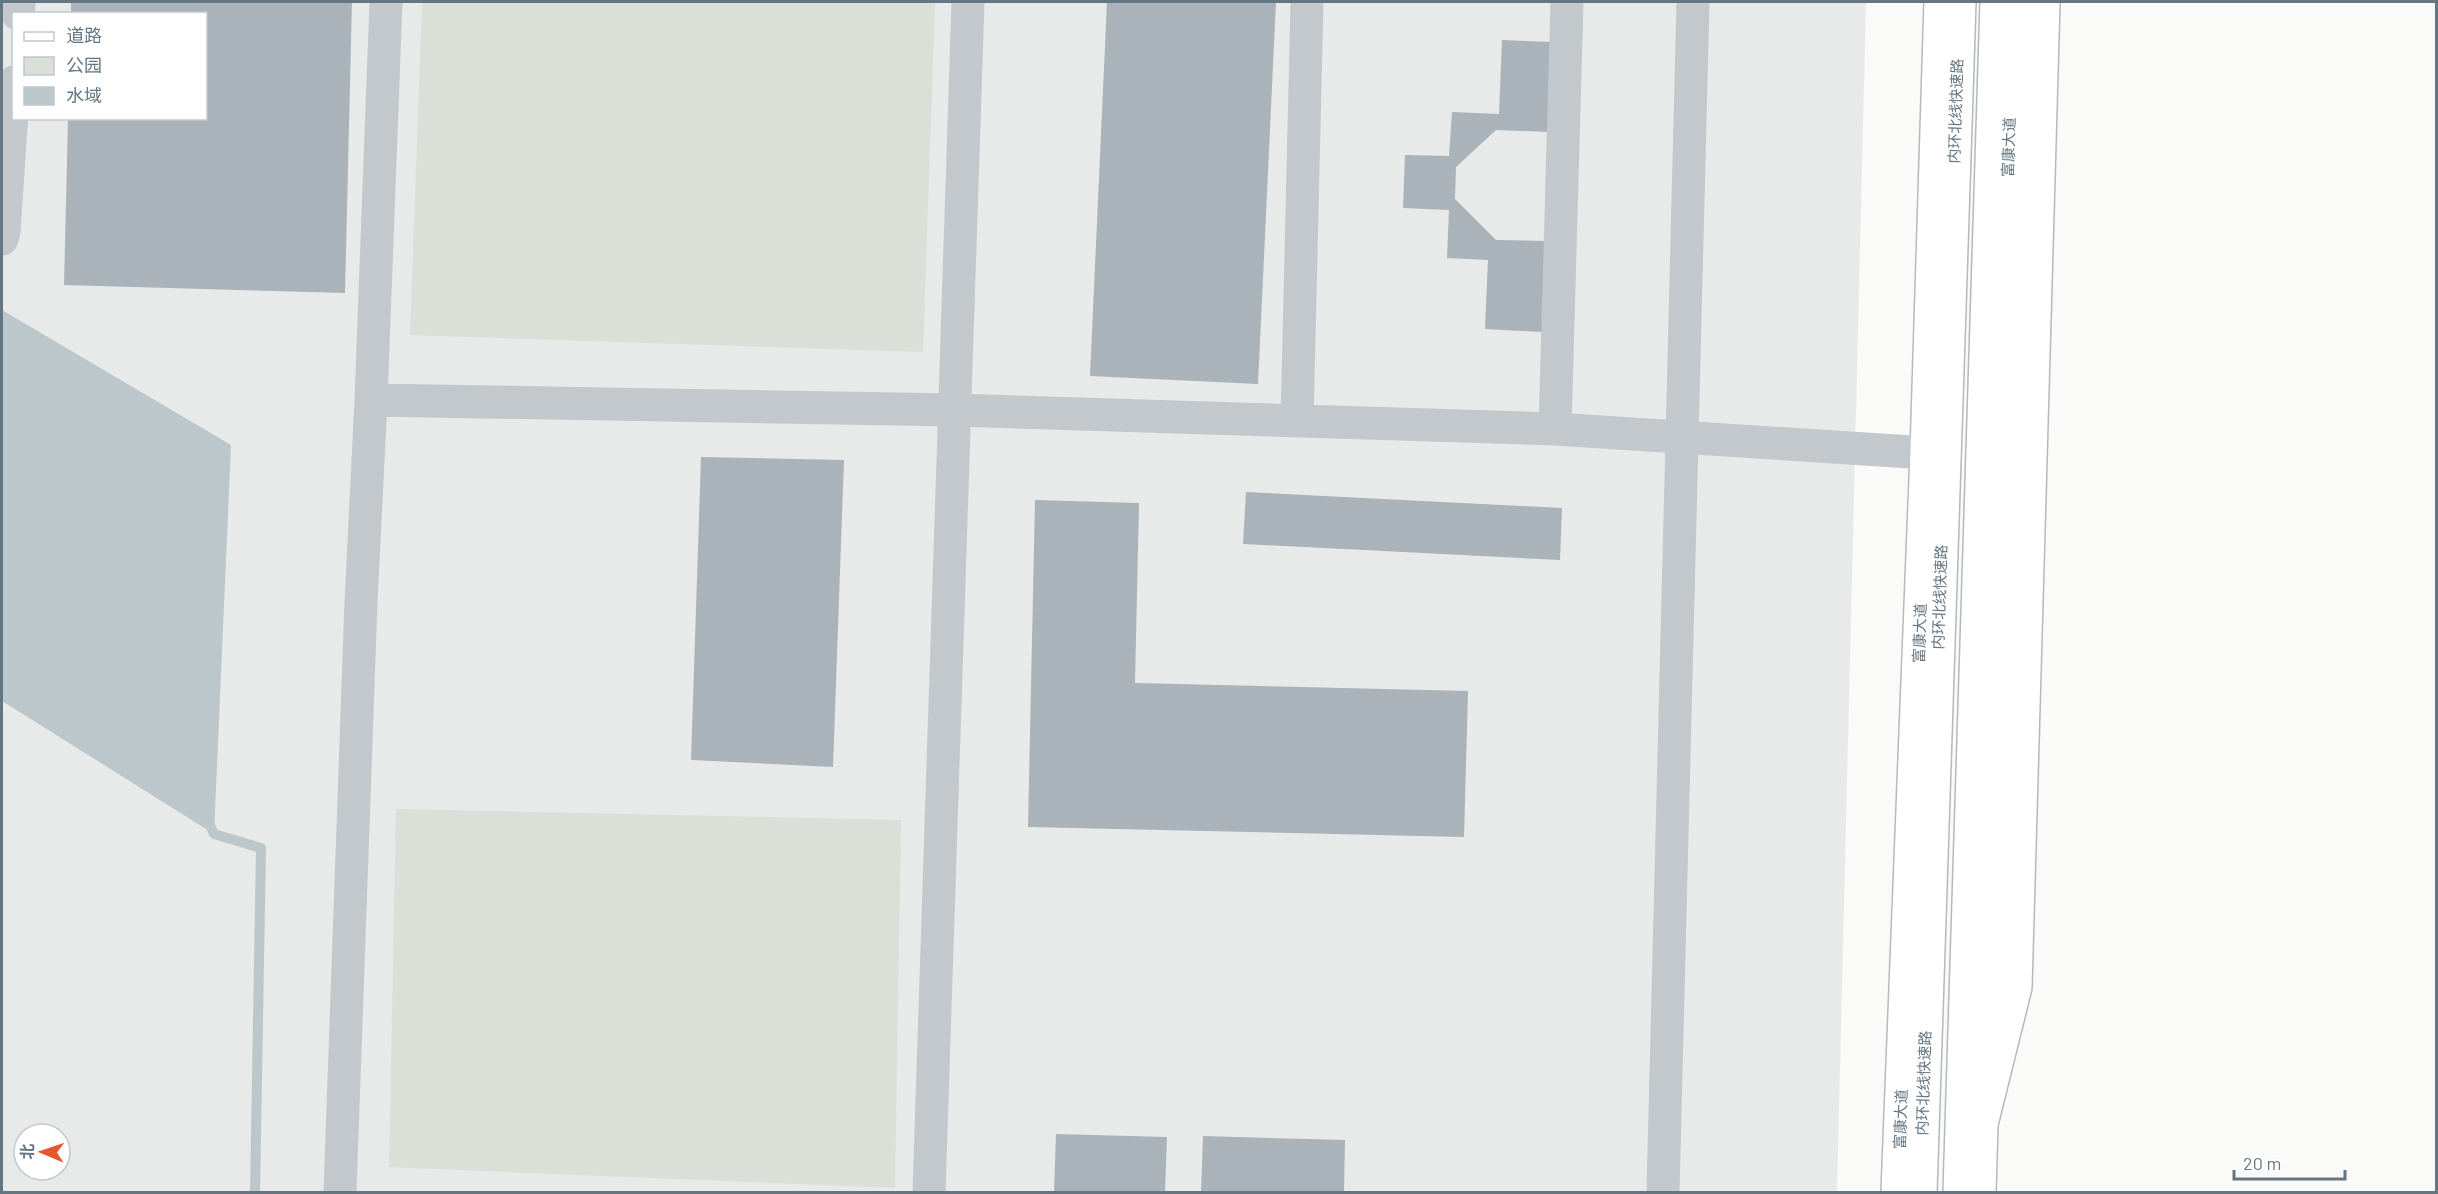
<svg xmlns="http://www.w3.org/2000/svg" width="2438" height="1194" viewBox="0 0 2438 1194" font-family="Barlow,'Noto Sans SC',sans-serif">
<style>
.built{fill:#e8e9e9;fill-rule:evenodd}
.green{fill:#dadfd7}
.water{fill:#bbc7cb}
.lines{fill:none;stroke-linecap:round;stroke-linejoin:round}
.stream{stroke:#bbc7cb;stroke-width:10}
.building{fill:#aab3b9}
.major-casing{stroke:#b5babe;stroke-width:36}
.highway-casing{stroke:#b4b9bd;stroke-width:36}
.minor{stroke:#c3c8cc;stroke-width:33}
.major{stroke:#fff;stroke-width:33}
.highway{stroke:#fff;stroke-width:33}
.labels{text-anchor:middle;stroke-width:6;stroke-linejoin:round;paint-order:stroke}
.street-label{font-size:15px;fill:#657683;stroke:#fff}
</style>
<rect width="100%" height="100%" fill="#fafaf8"/>
<!-- built -->
<path class="built" d="M2,2H1866L1837,1192H2ZM14,14H206V118H14ZM24,1134H60V1170H24Z"/>
<!-- green -->
<path class="green" d="M422,2H935L923,352L410,335Z
M396,809L901,820L895,1188L389,1167Z"/>
<!-- water -->
<path class="water" d="M2,310L231,445L214,834L2,701Z"/>
<g class="lines">
<!-- stream -->
<path class="stream" d="M208,821L214,834L261,848L255,1192"/>
</g>
<!-- building -->
<path class="building" d="M71,2H352L345,293L64,285L68,118H206V14H71Z
M1107,2H1276L1258,384L1090,376Z
M1502,40L1552,42L1548,132L1496,130L1456,167L1455,199L1496,240L1546,241L1542,332L1485,329L1488,260L1447,258L1449,210L1403,208L1405,155L1449,156L1452,112L1499,114Z
M701,457L844,460L833,767L691,760Z
M1246,492L1562,508L1560,560L1243,544Z
M1035,500L1139,503L1135,683L1468,691L1464,837L1028,827Z
M1056,1134L1167,1137L1165,1192H1054Z
M1203,1136L1345,1140L1344,1192H1201Z"/>
<g class="lines">
<!-- major casing -->
<g class="major-casing">
<path id="major" d="M1898,1192L1927,453L1941,2
M1979,1192L2014,2"/>
</g>
<!-- highway casing -->
<g class="highway-casing">
<path id="highway" d="M1980,1128L2015,987L2043,2
M1920,1192L1959,2
M1960,1192L1997,2"/>
</g>
<!-- minor -->
<path class="minor" d="M18,14L19,2
M2,239L4,231L14,82
M371,400L956,410L1555,429L1567,2
M1297,421L1307,2
M1555,429L1927,453
M340,1192L361,602L371,400L386,2
M929,1192L968,2
M1663,1192L1693,2"/>
<!-- major -->
<use href="#major" class="major"/>
<!-- highway -->
<use href="#highway" class="highway"/>
</g>
<g class="labels">
<!-- street labels -->
<g class="street-label">
<text transform="translate(1956 111) rotate(-88)" y="5">内环北线快速路</text>
<text transform="translate(2009 147) rotate(-88)" y="5">富康大道</text>
<text transform="translate(1940 597) rotate(-88)" y="5">内环北线快速路</text>
<text transform="translate(1920 633) rotate(-88)" y="5">富康大道</text>
<text transform="translate(1924 1083) rotate(-88)" y="5">内环北线快速路</text>
<text transform="translate(1901 1119) rotate(-88)" y="5">富康大道</text>
</g>
</g>
<!-- border -->
<rect width="2438" height="1194" fill="none" stroke="#657683" stroke-width="6"/>
<!-- legend -->
<rect x="12" y="12" width="195" height="108" fill="#ffffff" stroke="#c1c8cd" stroke-width="1.5"/>
<rect x="24" y="32" width="30" height="9" fill="#ffffff" stroke="#c1c8cd" stroke-width="1.5"/>
<text x="66" y="42" font-size="18" fill="#657683">道路</text>
<rect x="24" y="57" width="30" height="18" fill="#dadfd7" stroke="#c1c8cd" stroke-width="1.5"/>
<text x="66" y="72" font-size="18" fill="#657683">公园</text>
<rect x="24" y="87" width="30" height="18" fill="#bbc7cb" stroke="#c1c8cd" stroke-width="1.5"/>
<text x="66" y="102" font-size="18" fill="#657683">水域</text>
<!-- north arrow -->
<g transform="translate(42 1152) rotate(272)"><circle r="28" fill="#ffffff" stroke="#c1c8cd" stroke-width="1.5"/>
<path d="M0-4.5L10 22L0 15L-10 22Z" fill="#e4572e"/>
<text y="-9" font-size="16" font-weight="bold" text-anchor="middle" fill="#657683">北</text>
</g>
<!-- scale -->
<path d="M2234 1170v9h111v-9" fill="none" stroke="#657683" stroke-width="3"/>
<text x="2243" y="1170" font-size="18" fill="#657683" stroke="#ffffff" stroke-width="4.5" paint-order="stroke">20 m</text>
</svg>
